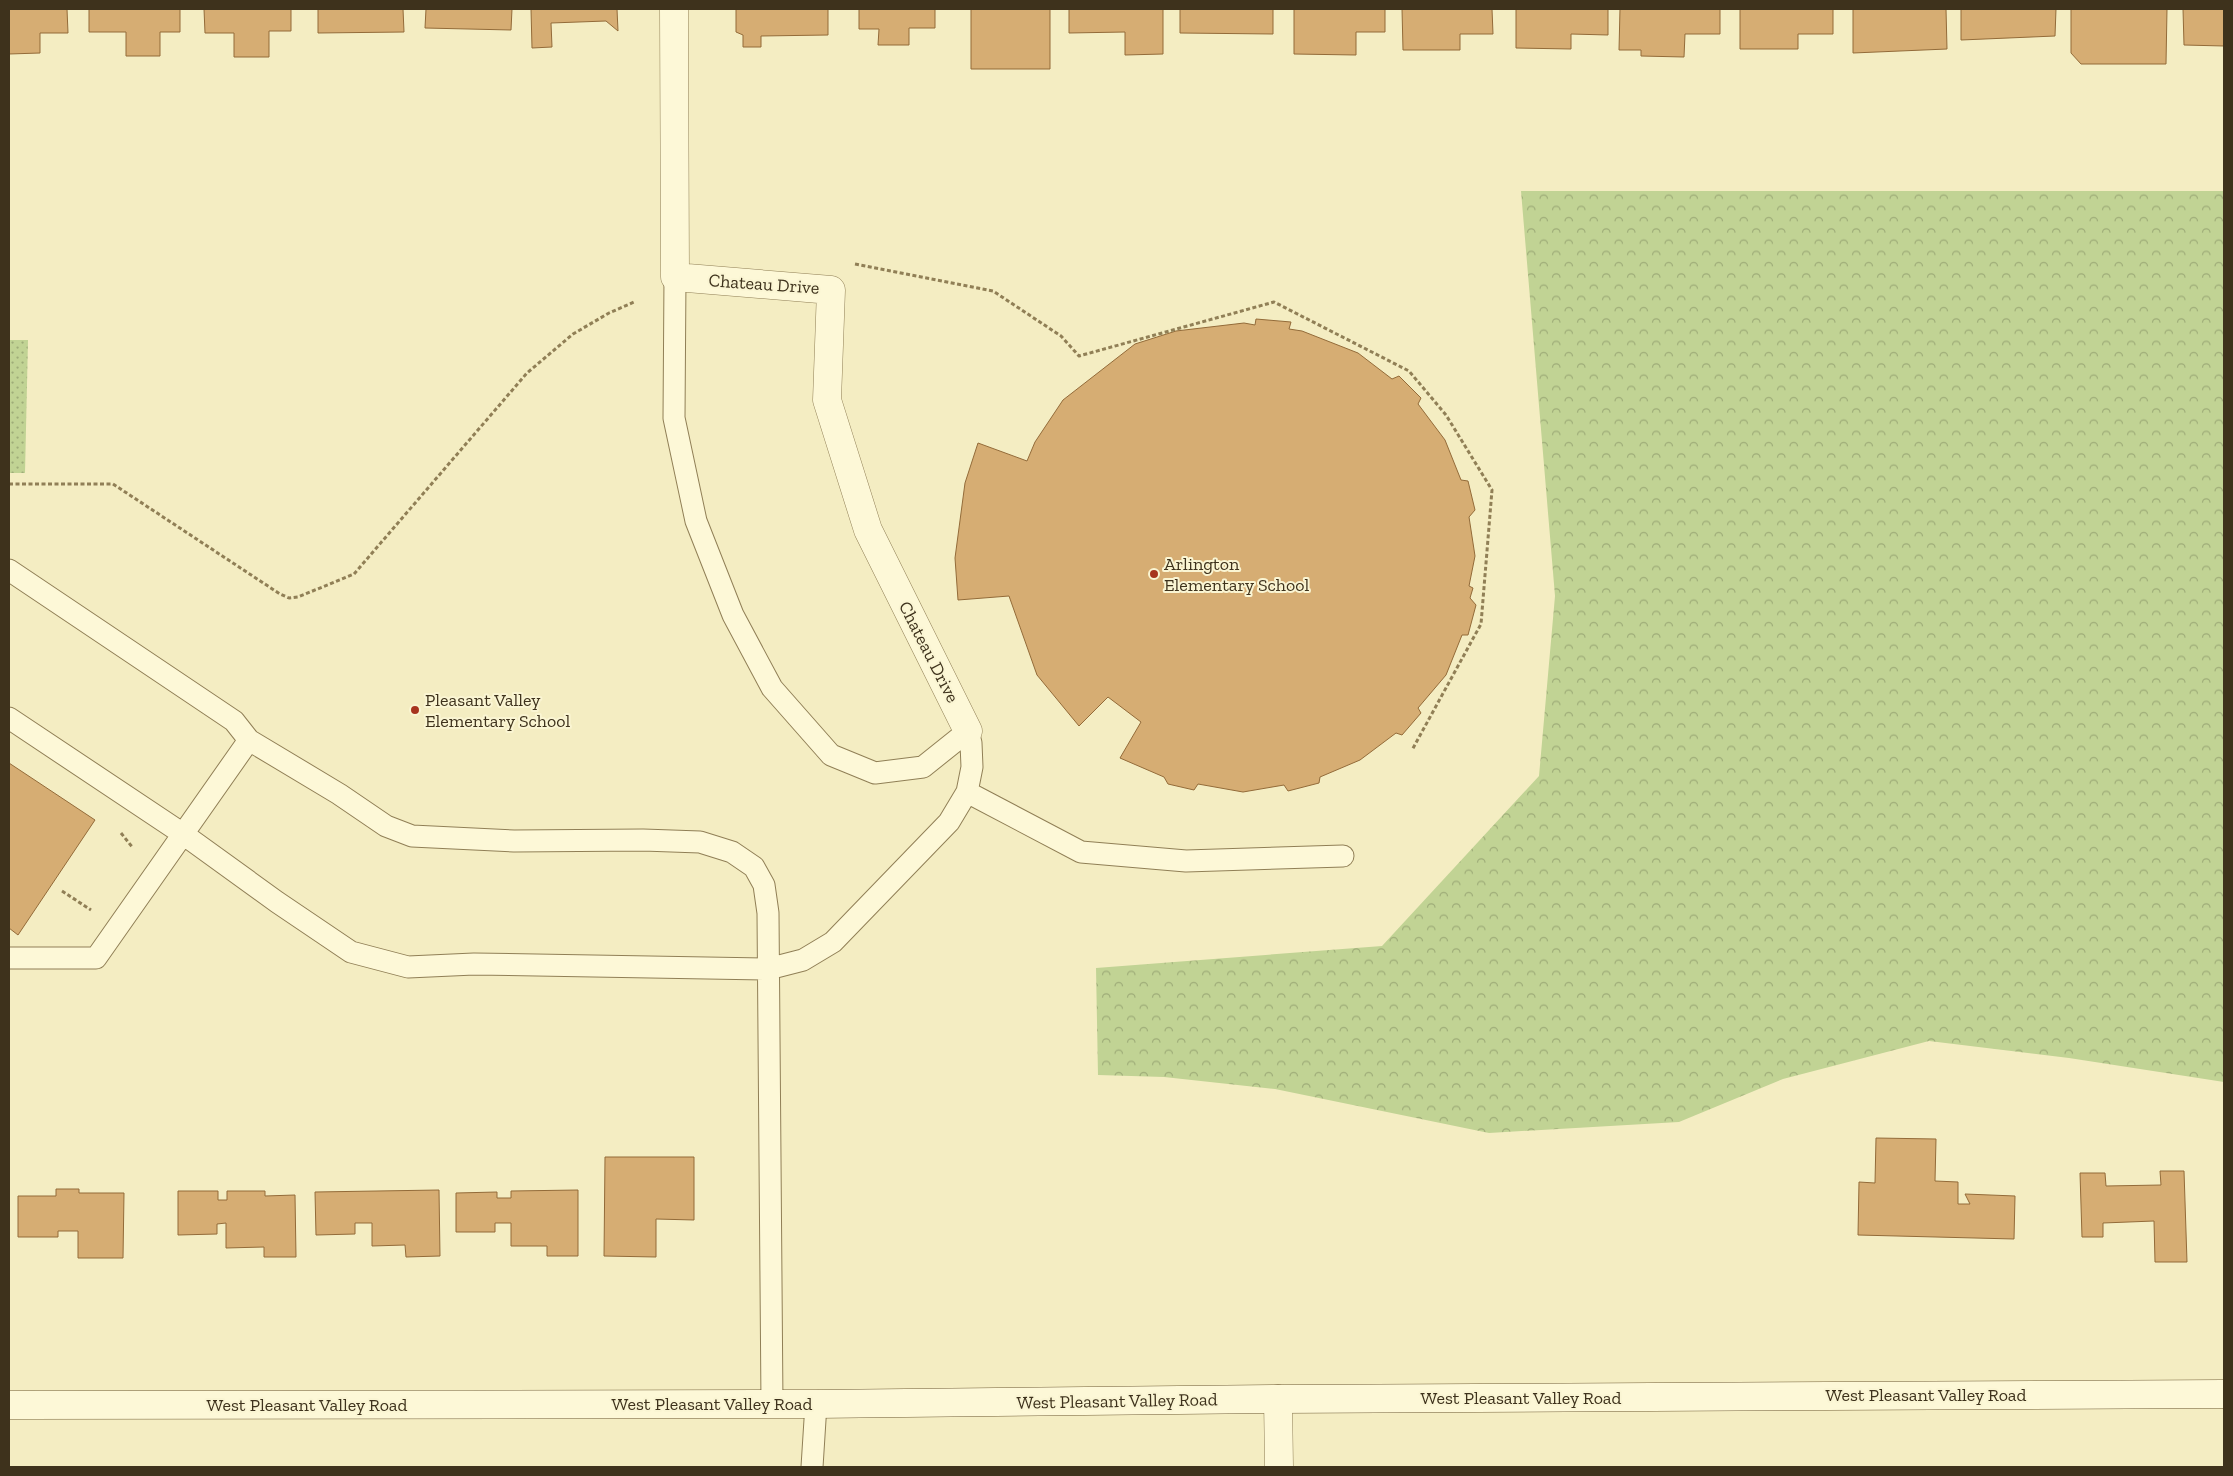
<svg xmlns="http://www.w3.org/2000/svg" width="2233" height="1476" viewBox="0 0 2233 1476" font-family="'Zilla Slab',serif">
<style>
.grass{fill:url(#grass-dots)}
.forest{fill:url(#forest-crowns)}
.building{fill:#d6ad73;stroke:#936b39}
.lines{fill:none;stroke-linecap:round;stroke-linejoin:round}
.lane-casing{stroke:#907f56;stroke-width:23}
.street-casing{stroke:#907f56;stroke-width:29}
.secondary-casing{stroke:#725f39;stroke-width:29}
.path{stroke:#907f56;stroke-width:3;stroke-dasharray:4 2.5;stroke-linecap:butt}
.lane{stroke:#fdf8d7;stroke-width:21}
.street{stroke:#fdf8d7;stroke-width:28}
.secondary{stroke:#fdf8d7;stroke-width:28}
.poi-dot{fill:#a7341e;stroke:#faf5d3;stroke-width:2}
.labels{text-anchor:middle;stroke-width:4;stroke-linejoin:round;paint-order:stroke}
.street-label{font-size:18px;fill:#3e321c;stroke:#faf5d3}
.poi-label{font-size:18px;fill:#3e321c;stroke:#faf5d3;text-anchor:start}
</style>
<defs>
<pattern id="grass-dots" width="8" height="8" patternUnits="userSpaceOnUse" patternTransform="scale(1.25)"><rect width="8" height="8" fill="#c1d394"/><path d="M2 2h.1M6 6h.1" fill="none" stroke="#9eac78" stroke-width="1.8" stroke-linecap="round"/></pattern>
<pattern id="forest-crowns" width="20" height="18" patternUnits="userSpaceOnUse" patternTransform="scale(1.25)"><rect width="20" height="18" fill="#c1d394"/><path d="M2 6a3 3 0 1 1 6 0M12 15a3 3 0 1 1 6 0" fill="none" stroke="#9eac78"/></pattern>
</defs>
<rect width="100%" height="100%" fill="#f4edc2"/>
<!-- grass -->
<path class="grass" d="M9,340H28L25,473H9Z"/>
<!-- forest -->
<path class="forest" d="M1521,191H2224V1082L2069,1058L1929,1041L1783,1079L1679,1122L1489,1133L1275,1089L1164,1077L1098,1075L1096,968L1382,946L1539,776L1555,596Z"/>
<!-- building -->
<path class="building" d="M9,9H67L68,33H40V53L9,54Z
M89,9H180V32H160V56H126V32H89Z
M204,9H291V31H269V57H234V33H205Z
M318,9H403L404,32L318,33Z
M426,9H512L511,30L425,28Z
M531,9H617L618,31L606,21L551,23L552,47L532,48Z
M736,9H828V35L761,36V47H743V35L736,32Z
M859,9H935V28H909V45H878L879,29H859Z
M971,9H1050V69H971Z
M1069,9H1163V54L1125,55V32L1069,33Z
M1180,9H1273V34L1180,33Z
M1294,9H1385V32H1356V55L1294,54Z
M1402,9H1492L1493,34H1460V50H1403Z
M1516,9H1608V35L1571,34V49L1516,48Z
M1620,9H1720V34H1685L1684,57L1641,56V50H1619Z
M1740,9H1833V34H1798V49H1740Z
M1853,9H1946L1947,49L1853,53Z
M1961,9H2056L2055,36L1961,40Z
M2071,9H2167L2166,64H2081L2071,53Z
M2183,9H2224V46L2184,45Z
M1256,319L1291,322L1289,329L1302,331L1358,353L1392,379L1399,376L1421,398L1418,404L1445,440L1461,480L1468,481L1475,510L1469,517L1475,556L1469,586L1473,588L1470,598L1476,605L1468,635H1462L1446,675L1418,708L1421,713L1402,735L1396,733L1360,760L1320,777L1319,783L1288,791L1284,785L1243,792L1198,784L1194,790L1168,784L1164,777L1120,758L1141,722L1108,697L1079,726L1037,675L1009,596L958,600L955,558L965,483L978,443L1027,461L1035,442L1063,400L1135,344L1176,331L1244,323L1255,325Z
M9,763L95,820L18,935L9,928Z
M1876,1138L1936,1139L1935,1181L1958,1182V1204H1970L1965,1194L2015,1196L2014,1239L1858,1235L1859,1182L1875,1183Z
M605,1157H694V1220L656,1219V1257L604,1256Z
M2160,1171H2184L2187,1262H2155L2154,1221L2103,1223V1237H2082L2080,1173H2105L2106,1186L2161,1185Z
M56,1189H79V1193H124L123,1258H78V1231H58V1237H18V1196H56Z
M439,1190L440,1256L406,1257L405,1245L372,1246V1223H355V1234L316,1235L315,1192Z
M578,1190V1256H547V1246H511V1223H495V1232H456V1193L497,1192V1198H511V1191Z
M178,1191H218V1200H227V1191H265V1196L295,1195L296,1257H264V1247L226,1248V1223L217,1224V1234L178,1235Z"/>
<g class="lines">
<!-- lane casing -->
<g class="lane-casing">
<path id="lane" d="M9,570L234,721L249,740L339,794L386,826L412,836L514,841L643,840L700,842L732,852L754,867L764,885L768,913L772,1404
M9,718L183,834L277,902L351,952L408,967L474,964L768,969L803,960L833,942L949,822L967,792L972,767L971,743L968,731L923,767L875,773L831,755L772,688L733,615L696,521L674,418L675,277
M967,792L1081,852L1186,861L1343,856
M9,958H96L249,740
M812,1467L816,1404"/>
</g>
<!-- street casing -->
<g class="street-casing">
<path id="street" d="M674,9L675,277L831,290L827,400L868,530L968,731
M1278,1399L1279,1467"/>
</g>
<!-- secondary casing -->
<g class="secondary-casing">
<path id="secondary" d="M9,1405L816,1404L1278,1399L2224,1394"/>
</g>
<!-- path -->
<path class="path" d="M855,264L993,291L1061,336L1079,356L1274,302L1409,371L1446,415L1492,490L1481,624L1412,750
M9,484H113L280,594L289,598L298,597L354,574L527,373L573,334L609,313L634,302
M121,833L133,848
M62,891L91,910"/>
<!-- lane -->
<use href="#lane" class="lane"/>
<!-- street -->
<use href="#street" class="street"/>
<!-- secondary -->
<use href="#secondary" class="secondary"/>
</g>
<!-- markers -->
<g class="poi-dot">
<circle cx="1154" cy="574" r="5"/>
<circle cx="415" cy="710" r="5"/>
</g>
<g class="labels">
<!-- street labels -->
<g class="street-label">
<text transform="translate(764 284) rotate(4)" y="6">Chateau Drive</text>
<text transform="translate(929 652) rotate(63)" y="6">Chateau Drive</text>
<text x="1926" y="1401">West Pleasant Valley Road</text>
<text x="1521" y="1404">West Pleasant Valley Road</text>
<text transform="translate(1117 1401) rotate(-1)" y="6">West Pleasant Valley Road</text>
<text x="712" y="1410">West Pleasant Valley Road</text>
<text x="307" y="1411">West Pleasant Valley Road</text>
</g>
<!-- poi labels -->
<g class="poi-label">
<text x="1164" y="570">Arlington<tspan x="1164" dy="21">Elementary School</tspan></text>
<text x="425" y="706">Pleasant Valley<tspan x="425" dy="21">Elementary School</tspan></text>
</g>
</g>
<!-- border -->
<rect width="2233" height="1476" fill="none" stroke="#3e321c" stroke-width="20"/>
</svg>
